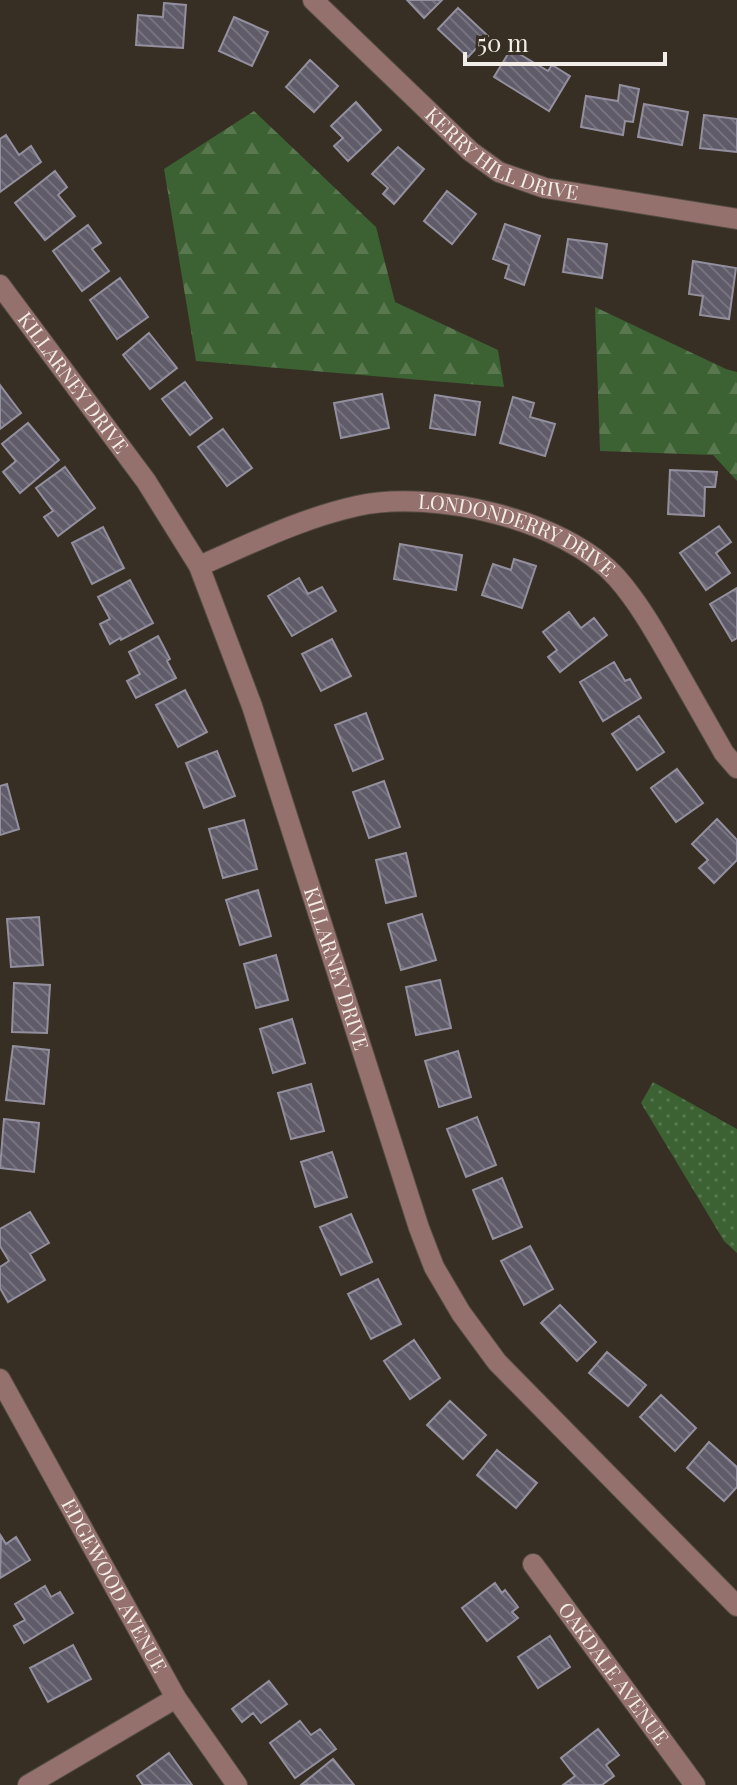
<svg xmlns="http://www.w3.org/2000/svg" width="737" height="1785" viewBox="0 0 737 1785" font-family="'Playfair Display',serif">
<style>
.forest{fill:url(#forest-firs)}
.park{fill:url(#park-dots)}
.building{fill:url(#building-back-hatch);stroke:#938f9e;stroke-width:2}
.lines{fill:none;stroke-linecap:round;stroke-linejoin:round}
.minor-casing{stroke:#554d42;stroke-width:22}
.minor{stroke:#95716d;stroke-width:20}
.labels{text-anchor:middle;stroke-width:6;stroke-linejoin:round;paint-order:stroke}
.street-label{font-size:20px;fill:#f2ede6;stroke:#372f23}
</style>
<defs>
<pattern id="forest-firs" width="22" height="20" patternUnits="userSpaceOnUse" patternTransform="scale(2)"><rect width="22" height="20" fill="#3c6132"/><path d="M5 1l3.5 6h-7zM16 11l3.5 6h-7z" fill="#597850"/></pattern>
<pattern id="park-dots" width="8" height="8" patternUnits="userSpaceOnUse" patternTransform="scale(2)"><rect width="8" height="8" fill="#3c6132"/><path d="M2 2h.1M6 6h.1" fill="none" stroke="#597850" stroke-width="1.8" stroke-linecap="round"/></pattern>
<pattern id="building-back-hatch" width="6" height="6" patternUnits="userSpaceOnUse" patternTransform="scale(2)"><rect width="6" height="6" fill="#5f5b69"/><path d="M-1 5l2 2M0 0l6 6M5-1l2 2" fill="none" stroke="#76737e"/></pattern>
</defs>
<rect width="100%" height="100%" fill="#372f23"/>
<!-- forest -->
<path class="forest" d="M254,111L376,227L395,302L498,350L504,387L196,361L164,169Z
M595,307L726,369L737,372V481L713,455L600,451Z"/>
<!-- park -->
<path class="park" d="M653,1082L737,1129V1253L724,1241L641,1103Z"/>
<!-- building -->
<path class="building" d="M407,0H442L424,18Z
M164,3L186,5L183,48L136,45L138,15L163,17Z
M458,8L488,36L468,57L438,29Z
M234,17L268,32L252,66L219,51Z
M511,49L548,71L552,65L570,76L549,111L494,77Z
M310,60L338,86L314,112L286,87Z
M620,85L639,89L633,122L625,121L623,135L581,127L586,96L618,101Z
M356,102L381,130L348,161L334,146L343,138L331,126Z
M644,104L688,112L682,145L638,137Z
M704,115L737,119V152L700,148Z
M6,135L19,155L31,146L41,162L0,192V139Z
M398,147L424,169L394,204L383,194L388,188L372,174Z
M55,171L67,187L58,195L75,216L45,240L15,203Z
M447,191L476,214L452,244L424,221Z
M505,224L540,236L524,285L505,278L509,265L493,259Z
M88,225L101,243L92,249L109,271L82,291L53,251Z
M568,239L607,244L602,278L563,272Z
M693,261L736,268L729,319L700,315L703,296L689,294Z
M120,278L148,317L117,339L90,300Z
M149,333L177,368L150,389L123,355Z
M185,382L212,418L190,435L162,399Z
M0,385L21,413L0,429Z
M382,394L389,428L341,438L334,403Z
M435,395L480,402L475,435L430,428Z
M513,397L534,403L530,417L555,424L545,456L500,443Z
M28,423L59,460L20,493L3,472L16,461L2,444Z
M223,429L252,468L227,486L198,447Z
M65,467L95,508L58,536L44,517L53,511L36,488Z
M670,470L717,472L715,487H705L704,516L668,514Z
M719,526L731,542L716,553L730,573L706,590L680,553Z
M103,527L124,568L92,584L72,543Z
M400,544L462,555L456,590L394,579Z
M514,559L536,566L522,608L482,595L493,564L511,570Z
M299,578L308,594L322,587L336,611L292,636L268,596Z
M130,580L153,623L121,640L120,638L110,644L100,624L110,619L98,597Z
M737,588V638L732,641L710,604Z
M569,612L581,628L594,618L607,635L560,672L548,657L557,650L543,632Z
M158,636L170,659L167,661L176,678L136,698L127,681L140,674L129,652Z
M332,639L351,676L321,691L302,654Z
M614,662L625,681L630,679L641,698L603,721L580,682Z
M185,690L207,732L178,747L156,705Z
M366,713L383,759L353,771L335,725Z
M639,716L664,752L637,770L612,734Z
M217,751L235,796L204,808L186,763Z
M677,769L703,803L676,822L651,788Z
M384,781L400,827L369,838L353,792Z
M7,784L19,829L0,835V786Z
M717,819L737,840V860L714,883L699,868L708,860L692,844Z
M244,820L257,869L223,878L209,829Z
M406,853L416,896L386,903L376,860Z
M258,890L271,936L240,945L226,900Z
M422,914L436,960L401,970L388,924Z
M39,917L43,965L11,967L7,919Z
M276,955L288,1000L256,1008L244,964Z
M440,980L451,1028L416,1035L406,987Z
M14,983L50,985L47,1033L12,1032Z
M292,1019L305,1063L273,1073L260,1029Z
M13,1046L49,1050L44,1104L6,1100Z
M458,1051L471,1097L439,1107L425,1061Z
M311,1084L324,1131L291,1139L278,1093Z
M477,1117L496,1165L466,1177L447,1129Z
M4,1119L39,1123L34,1172L0,1168Z
M332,1152L347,1197L315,1207L301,1162Z
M502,1178L522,1227L493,1239L473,1190Z
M30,1212L49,1243L30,1254L45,1280L8,1302L0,1288V1267L9,1261L0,1246V1229Z
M351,1214L372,1262L341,1275L320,1227Z
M530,1246L553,1289L524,1305L501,1261Z
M378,1279L401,1324L371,1339L348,1294Z
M560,1305L596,1342L577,1361L541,1323Z
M414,1340L440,1378L410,1399L384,1361Z
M607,1352L646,1385L628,1406L589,1373Z
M661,1395L696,1428L675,1451L640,1417Z
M450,1401L486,1435L463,1459L427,1425Z
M709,1442L737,1467V1487L724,1501L687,1468Z
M497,1450L537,1483L516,1508L477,1475Z
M1,1536L6,1544L16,1537L30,1560L0,1578Z
M495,1583L502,1593L505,1590L518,1607L512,1612L518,1618L487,1641L462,1608Z
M45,1586L51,1597L60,1592L73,1613L24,1643L14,1626L25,1620L15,1604Z
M550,1636L570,1667L538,1688L518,1657Z
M73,1645L91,1679L48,1702L30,1668Z
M269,1681L287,1704L261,1723L253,1713L242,1722L232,1709Z
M300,1721L311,1735L320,1729L336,1749L295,1778L270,1743Z
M598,1729L619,1755L606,1765L614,1776L602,1785H563L575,1776L561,1758Z
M169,1753L192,1785H143L137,1776Z
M333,1759L354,1785H301Z"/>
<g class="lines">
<!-- minor casing -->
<g class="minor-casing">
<g id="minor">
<path id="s1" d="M313,0L470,151L499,172L545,188L737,219"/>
<path id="s2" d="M0,285L146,481L199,566L252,706L419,1228L434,1267L461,1313L497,1362L737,1606"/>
<path id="s3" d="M199,566C250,544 302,518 357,506C432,489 564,519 617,578C638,602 654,630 670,658C688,690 706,721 724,753L737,768"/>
<path id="s4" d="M0,1379L176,1698L237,1785"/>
<path id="s5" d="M533,1564L695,1785"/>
<path d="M28,1785L176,1698"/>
</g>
</g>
<!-- minor -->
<use href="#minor" class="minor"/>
</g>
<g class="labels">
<!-- street labels -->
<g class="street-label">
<text dy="7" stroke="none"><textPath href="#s1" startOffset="248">KERRY HILL DRIVE</textPath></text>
<text dy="7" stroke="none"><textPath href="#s2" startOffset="122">KILLARNEY DRIVE</textPath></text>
<text dy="7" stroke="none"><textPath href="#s3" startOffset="336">LONDONDERRY DRIVE</textPath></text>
<text dy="7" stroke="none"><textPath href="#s2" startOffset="770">KILLARNEY DRIVE</textPath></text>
<text dy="7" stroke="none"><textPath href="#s4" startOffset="236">EDGEWOOD AVENUE</textPath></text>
<text dy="7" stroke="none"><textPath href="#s5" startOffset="136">OAKDALE AVENUE</textPath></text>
</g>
</g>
<!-- scale -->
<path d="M465 52v12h200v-12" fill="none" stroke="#f2ede6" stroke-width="4"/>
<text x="477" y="52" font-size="24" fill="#f2ede6" stroke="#372f23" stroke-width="6" paint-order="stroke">50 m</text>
</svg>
